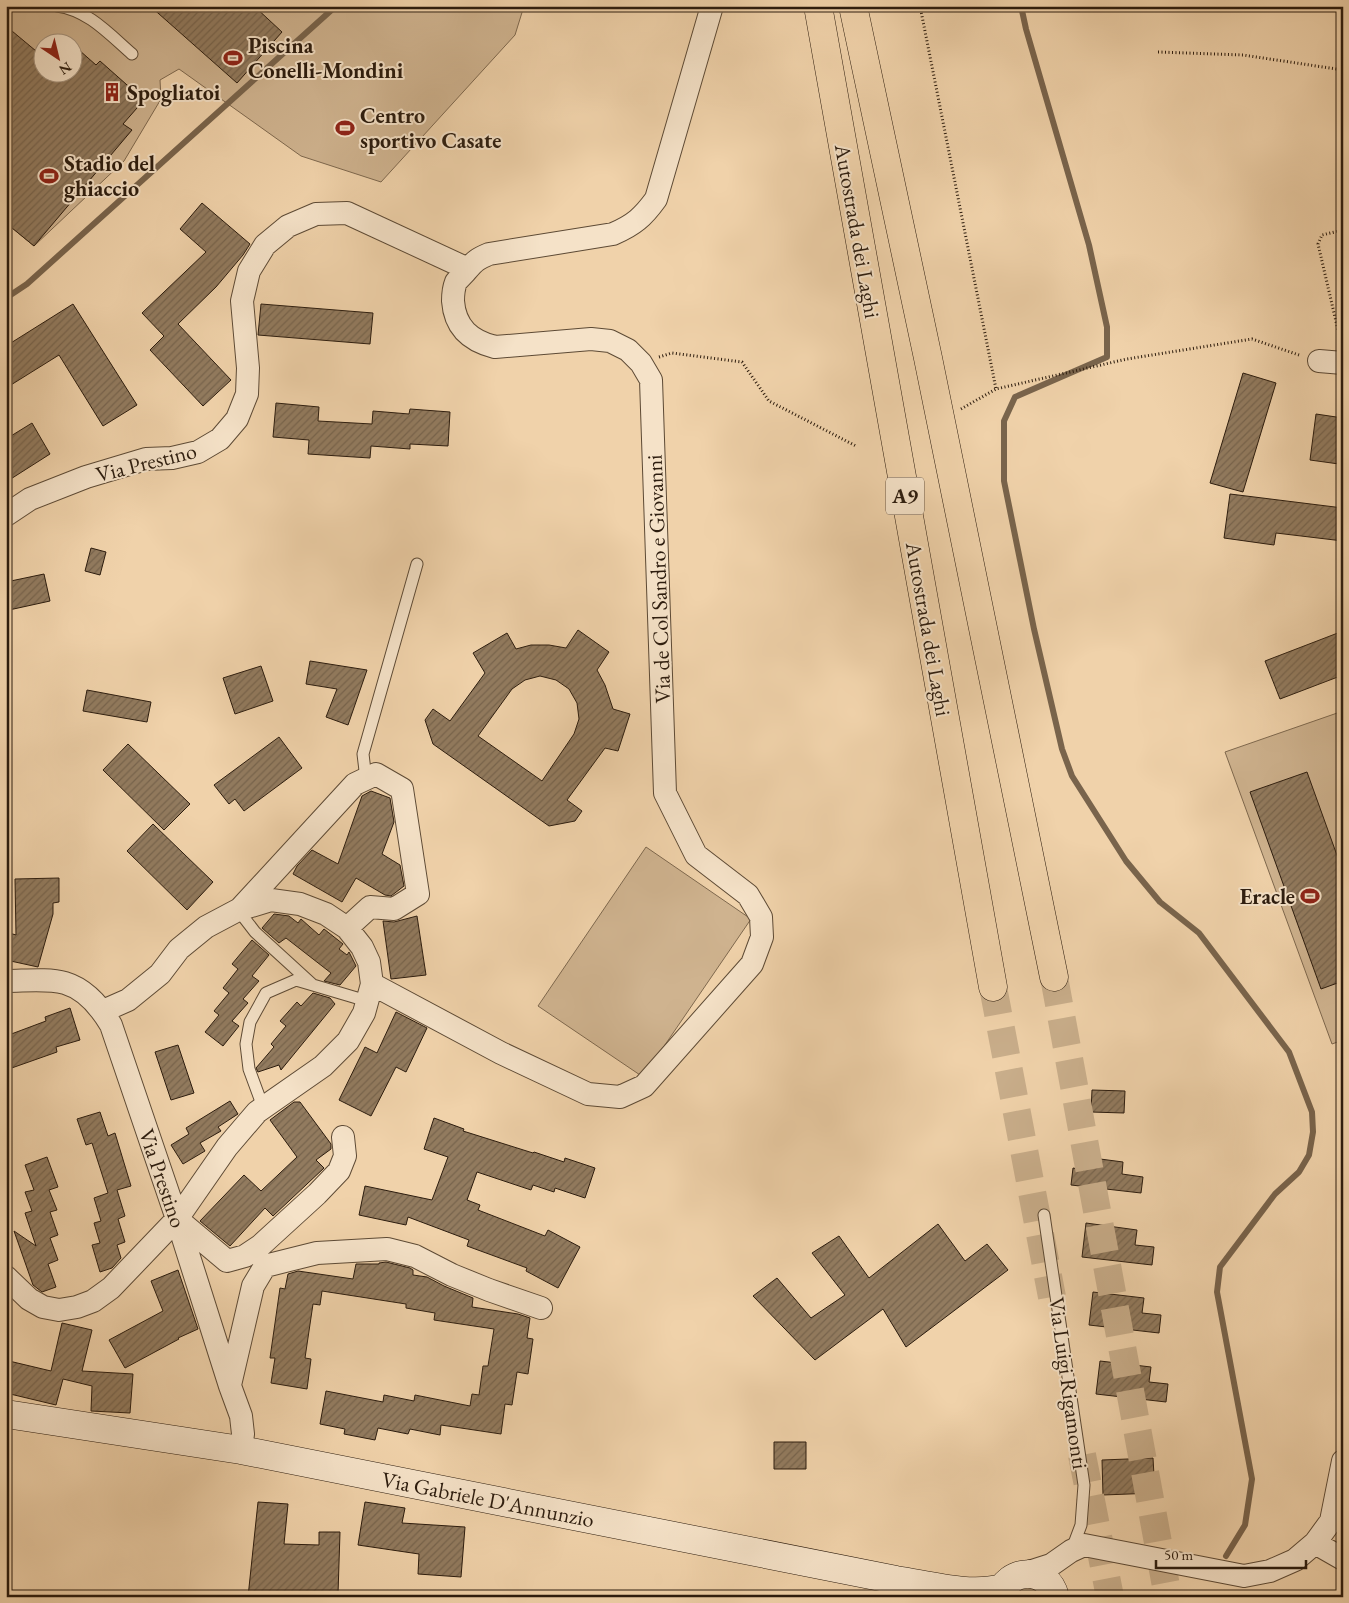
<svg xmlns="http://www.w3.org/2000/svg" width="1349" height="1603" viewBox="0 0 1349 1603" font-family="'EB Garamond',serif">
<style>
.grass{fill:#cfb38f;stroke:#7e684e;fill-rule:evenodd}
.lines{fill:none;stroke-linecap:round;stroke-linejoin:round}
.stream{stroke:#79644c;stroke-width:6}
.building{fill:url(#building-hatch);stroke:#2c1c0e;fill-rule:evenodd}
.motorway-tunnel{stroke:#c9ae8b;stroke-width:28;stroke-dasharray:28 14;stroke-linecap:butt}
.service-casing{stroke:#5d4a35;stroke-width:13}
.minor-casing{stroke:#5d4a35;stroke-width:24}
.secondary-casing{stroke:#2c1c0e;stroke-width:29}
.motorway-casing{stroke:#2c1c0e;stroke-width:29}
.path{stroke:#2c1c0e;stroke-width:3;stroke-dasharray:1 2.5;stroke-linecap:butt}
.service{stroke:#f5e2c8;stroke-width:11}
.minor{stroke:#f5e2c8;stroke-width:22}
.secondary{stroke:#f5e2c8;stroke-width:28}
.motorway{stroke:#f0d2aa;stroke-width:28}
.labels{text-anchor:middle;stroke-width:4;stroke-linejoin:round;paint-order:stroke}
.shield{fill:#f5e2c8;stroke:#685746;stroke-width:1}
.shield-label{font-size:21px;font-weight:bold;fill:#2c1c0e}
.poi-label{font-size:22px;font-weight:bold;fill:#2c1c0e;stroke:#f5e2c8;text-anchor:start}
.street-label{font-size:22px;fill:#2c1c0e;stroke:#f5e2c8}
</style>
<defs>
<pattern id="building-hatch" width="6" height="6" patternUnits="userSpaceOnUse" patternTransform="scale(1.25)"><rect width="6" height="6" fill="#927b5f"/><path d="M-1 1l2-2M0 6l6-6M5 7l2-2" fill="none" stroke="#77644d"/></pattern>
</defs>
<rect width="100%" height="100%" fill="#f0d2aa"/>
<filter id="stains"><feTurbulence type="fractalNoise" baseFrequency=".004" numOctaves="4"/><feColorMatrix values="0 0 0 0 .2 0 0 0 0 .09 0 0 0 0 .02 0 0 0 .5 -.17"/></filter>
<radialGradient id="worn" r=".72"><stop offset=".6" stop-color="#630" stop-opacity="0"/><stop offset="1" stop-color="#630" stop-opacity=".3"/></radialGradient>
<!-- grass -->
<path class="grass" d="M6,6H524L515,35L381,182L301,156L179,69L160,80L161,99L124,161L34,246L6,223ZM42,42H72V72H42Z
M1343,711V1040L1332,1044L1225,752Z
M646,847L751,919L643,1077L538,1006Z"/>
<g class="lines">
<!-- stream -->
<path class="stream" d="M1021,6L1026,29L1089,245L1107,327V357L1015,397L1004,421V481L1034,629L1062,749L1072,776L1126,861L1160,902L1199,933L1289,1052L1312,1112L1313,1132L1309,1155L1299,1172L1275,1194L1220,1267L1217,1292L1252,1479L1245,1525L1226,1556
M6,298L27,284L336,6"/>
</g>
<!-- building -->
<path class="building" d="M150,6H254L282,32L237,83Z
M6,26L42,56V72H72V58L79,50L96,65L100,61L144,100L123,124L132,130L34,246L6,223Z
M202,203L250,244L243,255L216,287L178,324L231,380L203,406L150,350L164,336L142,313L206,252L180,229Z
M73,304L137,405L103,426L59,355L6,388V346Z
M261,304L373,313L370,344L258,335Z
M1243,373L1276,383L1243,492L1210,483Z
M276,403L319,407L318,421L372,424L373,411L409,414L410,409L450,412L448,446L410,444V449L371,446L370,458L308,454L309,440L273,437Z
M1316,414L1343,418V458H1339V464L1310,460Z
M32,423L50,454L6,482V439Z
M1230,494L1343,508V541L1276,533L1274,545L1224,538Z
M91,548L106,552L100,575L85,571Z
M44,574L50,601L9,610L6,597V582Z
M578,630L609,652L597,670L605,685L613,709L630,714L618,751L605,748L567,800L582,811L575,821L549,826L433,744L425,720L433,709L450,721L485,673L473,653L507,633L516,649L531,645H549L566,648ZM540,676L556,680L569,689L577,703L579,719L574,734L542,781L478,736L512,689L525,680Z
M1343,631V675L1280,699L1265,661Z
M310,661L367,670L348,725L326,717L337,689L306,684Z
M261,666L273,701L235,714L223,678Z
M87,690L151,702L147,722L83,711Z
M279,737L302,768L244,811L235,799L229,804L214,785Z
M128,744L190,804L164,830L103,770Z
M1307,772L1343,872V981L1321,989L1250,792Z
M371,791L390,798L394,822L382,854L400,865L404,886L391,896L385,895L356,878L342,902L293,874L297,866L312,850L338,864L362,796Z
M153,824L213,882L187,910L127,851Z
M59,878V902L53,903V914L38,967L6,960V932L16,935L15,879Z
M274,914L289,916L298,923L301,919L319,935L324,929L343,944L339,949L347,955L349,952L356,966L340,985L324,981L331,973L286,938L279,943L262,928Z
M417,916L426,975L391,979L383,921L394,922Z
M252,940L269,955L252,976L259,981L243,999L248,1003L232,1021L239,1026L223,1046L205,1032L219,1015L214,1011L229,993L223,988L238,969L232,964Z
M313,993L330,998L335,1004L281,1070L279,1065L258,1072L256,1068L274,1047L271,1044L286,1026L280,1021L297,1002L301,1006Z
M70,1008L80,1040L56,1047L57,1052L6,1070V1036L46,1021L45,1017Z
M396,1012L427,1028L406,1072L396,1067L371,1116L339,1100L365,1047L377,1053Z
M178,1045L194,1093L171,1100L155,1052Z
M1092,1090L1125,1091L1124,1113L1091,1112Z
M230,1101L238,1114L218,1127L221,1131L200,1143L205,1151L183,1164L171,1145L189,1134L186,1128Z
M294,1102H300L331,1144V1149L316,1160L324,1168L273,1216L265,1208L230,1246L200,1221L244,1175L261,1191L297,1157L270,1120Z
M100,1112L108,1136L115,1133L131,1186L117,1190L125,1216L118,1219L125,1242L117,1245L121,1258L112,1268L100,1272L92,1245L100,1243L94,1223L101,1221L94,1198L108,1193L92,1143L86,1145L77,1119Z
M434,1118L464,1129L463,1131L533,1153L534,1152L564,1162L565,1158L595,1168L585,1198L555,1188L554,1192L533,1185L531,1190L477,1172L467,1200L480,1205L478,1210L545,1236L548,1230L580,1247L558,1288L526,1271L527,1268L467,1246L469,1240L408,1217L406,1225L359,1215L365,1186L432,1200L448,1157L424,1149Z
M47,1157L58,1187L49,1190L57,1210L50,1212L58,1235L50,1238L58,1260L48,1264L56,1287L42,1292L33,1285L14,1231L36,1246L25,1213L32,1211L25,1192L34,1190L25,1165Z
M1085,1157L1123,1162L1122,1174L1143,1177L1141,1193L1071,1185L1073,1168L1084,1170Z
M1086,1223L1137,1230L1135,1245L1154,1247L1152,1265L1082,1257Z
M938,1224L965,1261L987,1244L1008,1270L906,1347L883,1309L815,1360L753,1296L777,1278L811,1318L845,1295L812,1253L839,1236L869,1278Z
M386,1262L410,1268L413,1270V1275L427,1277L444,1286L473,1298L472,1307L518,1314L530,1318L527,1338L533,1339L528,1374L517,1372L512,1405L505,1404L501,1434L441,1425L440,1435L410,1429L408,1434L378,1428L375,1440L344,1434L345,1429L320,1424L326,1391L383,1402L384,1395L414,1401L415,1395L470,1406L472,1394L479,1395L483,1366H488L494,1329L434,1320L435,1313L406,1308V1304L322,1291L320,1305L313,1304L305,1358L311,1359L307,1389L271,1383L275,1358H270L280,1288L285,1289L288,1274L298,1271L353,1279L356,1264H379V1263Z
M178,1270L198,1329L178,1338L179,1339L125,1368L109,1340L163,1311L151,1281Z
M1093,1292L1144,1298L1142,1313L1161,1315L1159,1333L1089,1325Z
M62,1323L92,1330L82,1371L133,1374L130,1413L91,1411L92,1386L63,1379L56,1405L6,1393V1374L9,1361L51,1371Z
M1100,1361L1151,1367L1149,1382L1168,1384L1166,1402L1096,1394Z
M774,1442H806V1469H774Z
M1153,1458L1155,1493L1103,1495L1102,1460Z
M258,1502L288,1504L284,1544L319,1545V1532H340L338,1594L279,1592L278,1597H248Z
M365,1502L405,1508L402,1523L465,1527L461,1577L418,1574L419,1554L358,1545Z"/>
<g class="lines">
<!-- motorway-tunnel -->
<path class="motorway-tunnel" d="M1054,977L1168,1597
M993,987L1052,1297
M1082,1455L1110,1597"/>
<!-- service casing -->
<g class="service-casing">
<path id="service" d="M57,6C88,10 109,34 132,54
M366,779L363,754L417,564
M238,910L255,932L313,985L367,1001
M263,1107L249,1069L246,1044L250,1022L266,993L296,980L313,985
M1044,1215L1084,1485L1081,1525L1072,1549"/>
</g>
<!-- minor casing -->
<g class="minor-casing">
<path id="minor" d="M1319,361L1343,363
M6,515L30,499L86,477L146,459L172,458L198,452L220,439L237,419L247,394L248,368L242,301L249,271L265,245L288,226L316,214L347,213L468,269
M239,910L355,784L376,774L402,789L418,894L394,909L370,907L347,928
M6,981C25,981 47,978 65,983C85,989 101,1008 111,1025L177,1219L230,1386L241,1416L243,1434L241,1450
M372,984L501,1053L588,1094L620,1097L644,1086L752,964L762,937L761,917L748,895L696,855L665,793L651,380L641,363L628,350L610,341L591,339L495,347C471,341 455,328 453,301C453,296 454,287 456,282C459,278 464,274 467,270C475,261 477,259 489,254L613,234C634,225 643,217 656,199L712,6
M177,1219L227,1261L245,1256L260,1246L317,1194L339,1171L345,1156L343,1137
M6,1277L29,1299L43,1307L59,1310L77,1307L93,1301L111,1288L177,1219L227,1147L257,1112L323,1066L348,1041L364,1013L372,984L369,962L362,947L347,928L326,914L300,904L271,900L238,910L206,927L179,949L160,974L128,1000L103,1011
M230,1385L253,1286L265,1266L317,1253L387,1249L415,1256L452,1275L489,1290L541,1308
M1315,1543L1343,1559
M1026,1573L1051,1565L1071,1551L1084,1545L1244,1576L1270,1571L1295,1560L1315,1543L1331,1521L1343,1461"/>
</g>
<!-- secondary casing -->
<g class="secondary-casing">
<path id="secondary" d="M6,1414L241,1450L896,1580C929,1585 970,1597 1002,1588
M999,1597C1007,1567 1048,1566 1055,1597"/>
</g>
<!-- motorway casing -->
<g class="motorway-casing">
<path id="motorway" d="M818,6L993,987
M853,6L928,358L1054,977"/>
</g>
<!-- path -->
<path class="path" d="M920,6L996,389
M1158,52L1243,55L1343,70
M1341,343L1318,244L1322,235L1343,230
M659,357L672,353L742,362L769,401L856,446
M961,409L996,389L1127,359L1252,339L1299,355"/>
<!-- service -->
<use href="#service" class="service"/>
<!-- minor -->
<use href="#minor" class="minor"/>
<!-- secondary -->
<use href="#secondary" class="secondary"/>
<!-- motorway -->
<use href="#motorway" class="motorway"/>
</g>
<!-- icons -->
<defs>
<g id="stadium-bare" transform="scale(1.5)"><path d="M0-5a6.5 5 0 1 0 0 10a6.5 5 0 1 0 0-10ZM-3.5-1.8h7v3.6h-7Z" fill="#8f2418" stroke="#f5e2c8" stroke-width="2.5" paint-order="stroke"/></g>
<g id="building-bare" transform="scale(1.5)"><path d="M-4-6H4V6H1V3H-1V6H-4ZM-2.5-4.3h1.7v1.8h-1.7ZM.8-4.3h1.7v1.8H.8ZM-2.5-1h1.7V.8h-1.7ZM.8-1h1.7V.8H.8Z" fill="#8f2418" stroke="#f5e2c8" stroke-width="2.5" paint-order="stroke"/></g>
</defs>
<g fill-rule="evenodd">
<use href="#stadium-bare" x="233" y="58"/>
<use href="#building-bare" x="112" y="92"/>
<use href="#stadium-bare" x="345" y="128"/>
<use href="#stadium-bare" x="49" y="176"/>
<use href="#stadium-bare" x="1310" y="896"/>
</g>
<g class="labels">
<!-- shield labels -->
<rect class="shield" x="886" y="477.5" width="38" height="37" rx="4"/>
<g class="shield-label">
<text x="905" y="503">A9</text>
</g>
<!-- poi labels -->
<g class="poi-label">
<text x="248" y="53">Piscina<tspan x="248" dy="25">Conelli-Mondini</tspan></text>
<text x="127" y="100">Spogliatoi</text>
<text x="360" y="123">Centro<tspan x="360" dy="25">sportivo Casate</tspan></text>
<text x="64" y="171">Stadio del<tspan x="64" dy="25">ghiaccio</tspan></text>
<text x="1295" y="904" text-anchor="end">Eracle</text>
</g>
<!-- street labels -->
<g class="street-label">
<text transform="translate(858 231) rotate(80)" y="8">Autostrada dei Laghi</text>
<text transform="translate(146 462) rotate(-14)" y="8">Via Prestino</text>
<text transform="translate(658 579) rotate(-92)" y="8">Via de Col Sandro e Giovanni</text>
<text transform="translate(929 629) rotate(80)" y="8">Autostrada dei Laghi</text>
<text transform="translate(163 1178) rotate(71)" y="8">Via Prestino</text>
<text transform="translate(1069 1383) rotate(82)" y="8">Via Luigi Rigamonti</text>
<text transform="translate(488 1499) rotate(11)" y="8">Via Gabriele D'Annunzio</text>
</g>
</g>
<!-- margin -->
<rect width="1349" height="1603" fill="none" stroke="#f0d2aa" stroke-width="25"/>
<rect x="8" y="8" width="1334" height="1588" fill="none" stroke="#2c1c0e" stroke-width="2.5"/>
<rect x="12" y="12" width="1324" height="1578" fill="none" stroke="#2c1c0e"/>
<!-- north arrow -->
<g transform="translate(58 58) rotate(145)"><circle r="24" fill="#f5e2c8" stroke="#a5937e"/>
<path d="M0-4L9 19L0 12L-9 19Z" fill="#8f2418"/>
<text y="-8" font-size="14" font-weight="bold" text-anchor="middle" fill="#2c1c0e">N</text>
</g>
<!-- scale -->
<path d="M1156 1560v8h150v-8" fill="none" stroke="#2c1c0e" stroke-width="2.5"/>
<text x="1164" y="1560" font-size="15" fill="#2c1c0e" stroke="#f5e2c8" stroke-width="4" paint-order="stroke">50 m</text>
<rect width="100%" height="100%" filter="url(#stains)"/>
<rect width="100%" height="100%" fill="url(#worn)"/>
</svg>
